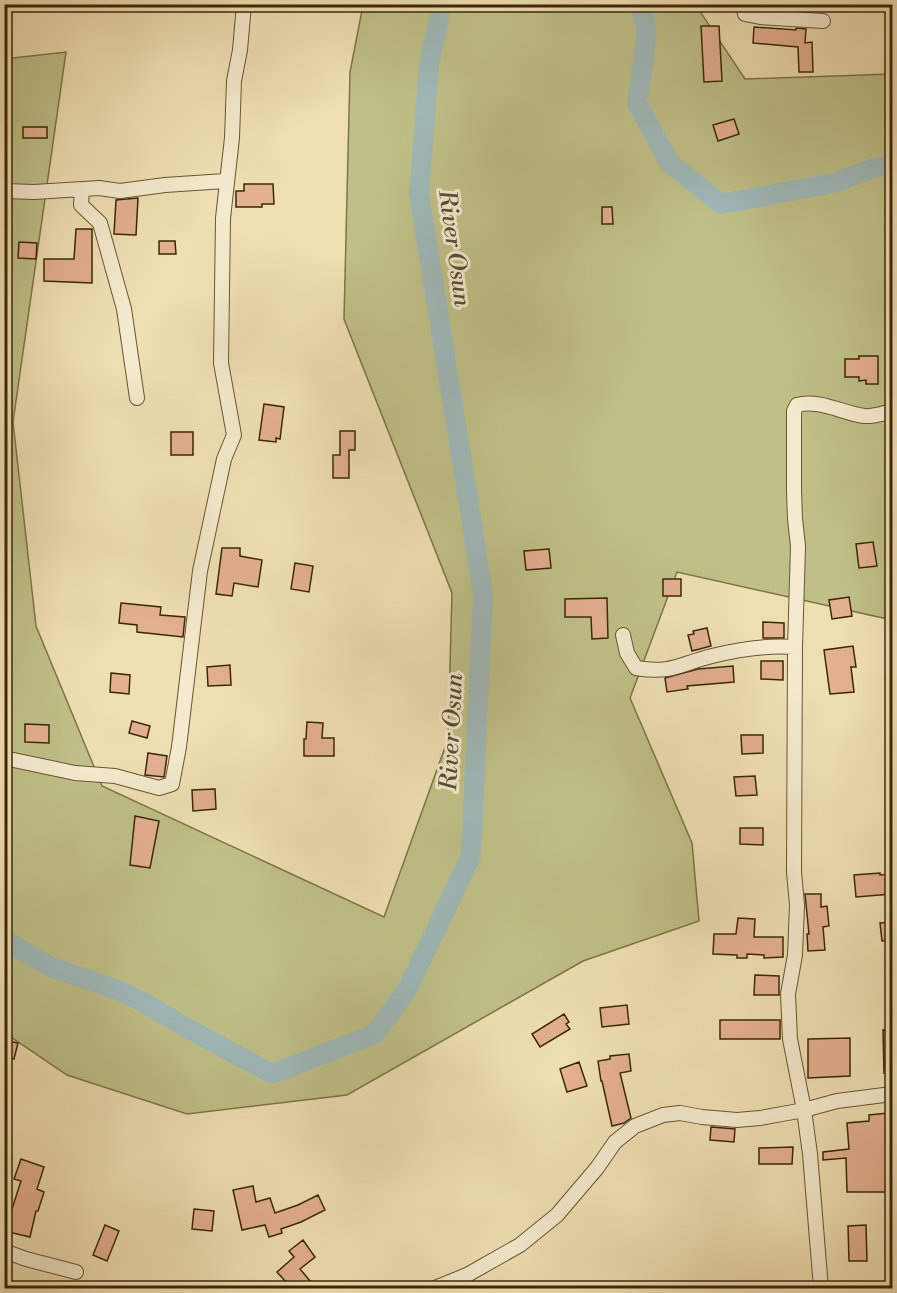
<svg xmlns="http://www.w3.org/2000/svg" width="897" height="1293" viewBox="0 0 897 1293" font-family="'Libre Bodoni',serif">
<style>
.green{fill:#bfc087;stroke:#7d7448;stroke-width:1.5}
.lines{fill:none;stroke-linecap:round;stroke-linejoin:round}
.river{stroke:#9fb9b9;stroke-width:20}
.building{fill:#e3b090;stroke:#3b270a;stroke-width:1.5}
.minor-casing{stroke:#685534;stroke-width:16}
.minor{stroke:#f4eacd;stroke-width:14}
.labels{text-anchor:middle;stroke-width:6;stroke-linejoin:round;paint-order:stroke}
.water-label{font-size:24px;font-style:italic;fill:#544c36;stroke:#f4eacd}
</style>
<rect width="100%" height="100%" fill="#eedfb2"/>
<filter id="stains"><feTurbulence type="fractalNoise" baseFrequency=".00333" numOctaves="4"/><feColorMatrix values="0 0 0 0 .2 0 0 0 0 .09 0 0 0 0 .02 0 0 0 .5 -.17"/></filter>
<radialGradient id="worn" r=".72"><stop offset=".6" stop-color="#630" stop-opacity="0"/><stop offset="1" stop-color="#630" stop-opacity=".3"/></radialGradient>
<!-- green -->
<path class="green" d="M363,5H699L701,13L745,79L892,74V620L677,572L630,698L692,843L699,921L583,961L347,1095L187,1114L67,1075L5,1033L4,59L66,52L13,422L36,626L102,786L384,917L448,739L452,593L344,319L350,72Z"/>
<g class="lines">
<!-- river -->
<path class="river" d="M640,4L647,33L637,103L669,162L721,204L834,183L874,168L892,165
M4,940L51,967L117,990L145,1003L178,1023L272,1074L375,1034L408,988L471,856L483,593L419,194L429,65L442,4"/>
</g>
<!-- building -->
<path class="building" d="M701,26H719L722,81L704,82Z
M754,27L796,30V28L806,29L805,43L812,42L813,72H799L798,47L753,43Z
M734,119L739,134L718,141L713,125Z
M23,127H47V138H23Z
M244,184H273L274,204H262V207H236V191H244Z
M138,198L136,235L114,234L116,200Z
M602,207H612L613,224H602Z
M76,229H92V283L44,281V259H74Z
M159,241H175L176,254H159Z
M19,242L37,243L36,259L18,258Z
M859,356H878V384H866V380L859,381V377H845V359H859Z
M264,404L284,407L280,439L276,438V442L259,440Z
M340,431H355V450H349V478H333V455H340Z
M171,432H193V455H171Z
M873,542L877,566L859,568L856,544Z
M222,548H240V556L262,560L258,587L234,583L232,596L216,594Z
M549,549L551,568L526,570L524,551Z
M295,563L313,566L309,592L291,589Z
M663,579H681V596H663Z
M849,597L852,616L832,619L829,600Z
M607,598L608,638L592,639L591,617H565V599Z
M121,603L161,607L160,615L185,617L183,637L137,632V625L119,623Z
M763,622L784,623V638H763Z
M707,628L711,646L692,651L688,635L694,634L693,631Z
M853,646L856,667H851L854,692L830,694L824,650Z
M761,661H783V680L761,679Z
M230,665L231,685L208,686L207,667Z
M733,666L734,682L687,686L688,689L667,692L665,678L698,669Z
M111,673L130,675L129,694L110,692Z
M132,721L150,726L147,738L129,733Z
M307,722L323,723L322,738H334V756H304V739H306Z
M25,724L49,725V743L25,742Z
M741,735H763V753L742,754Z
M148,753L167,756L164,777L145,775Z
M755,776L757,795L736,796L734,777Z
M215,789L216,809L193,811L192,790Z
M135,816L159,821L150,868L130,865Z
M740,828H763V845L740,844Z
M880,873V875L892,874V894L856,897L854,875Z
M805,894H821V907L827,906L829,926L823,927L825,950L808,951L807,934H809Z
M738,918L755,919L754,937H783V957L764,958V955L747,954V958H737V955L713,954L714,934H736Z
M892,922V940L882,941L880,923Z
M755,975L779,976V995H754Z
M627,1005L629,1024L602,1027L600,1008Z
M564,1014L569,1022L566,1024L570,1029L540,1047L532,1034Z
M720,1020H780V1039H720Z
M892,1029V1073H884L883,1030Z
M850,1038V1076L808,1078V1039Z
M4,1040L18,1043L14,1059L4,1056Z
M629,1054L631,1071L620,1073L631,1118L624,1123L612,1126L602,1081H601L598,1061L610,1059V1056Z
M579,1062L587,1086L567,1092L560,1069Z
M888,1113L891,1192H847L846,1158L823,1160V1152L849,1149L847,1123L869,1121V1115Z
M711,1127L735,1129L734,1142L710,1140Z
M793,1147L792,1164H759V1148Z
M21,1159L44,1167L37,1189L44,1192L38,1211H36L30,1237L4,1231V1211L11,1212L21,1181L14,1179Z
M253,1186L256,1202L270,1198L275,1213L298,1205L318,1195L325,1210L301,1222L281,1229L282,1233L269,1237L265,1225L242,1230L233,1190Z
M194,1209L214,1211L212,1231L192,1229Z
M105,1225L119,1231L107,1261L93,1255Z
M866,1225L867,1261H849L848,1226Z
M303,1240L315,1257L300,1269L316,1288H276L286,1282L277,1272L294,1257L289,1251Z"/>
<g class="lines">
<!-- minor casing -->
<g class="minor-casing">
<path id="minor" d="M743,4L745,14L760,17L823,21
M82,189L81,205L100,223L124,309L137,398
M4,191L34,192L99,188L120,191L165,185L225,181
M623,635L627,653L636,668C672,674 680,664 712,656C740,649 767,645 795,647
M4,758L75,773L115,776L159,788L172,784L179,747L200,571L224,459L234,435L221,363L223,218L232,138L234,81L240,50L244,4
M4,1251L26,1259L76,1272
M435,1288L467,1275L520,1245L557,1215L597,1168L615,1142L635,1126L663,1115L680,1113L702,1117L737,1120L760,1118L804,1110L837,1101L892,1094
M821,1288L810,1154L804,1110L790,1039L788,994L795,955L797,905L794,872L795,647L798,546L795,519L794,491V411L797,405C818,399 843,413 864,416C873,417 884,413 892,411"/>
</g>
<!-- minor -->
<use href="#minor" class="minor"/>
</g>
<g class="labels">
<!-- water labels -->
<g class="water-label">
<text transform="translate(455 248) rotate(82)" y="8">River Osun</text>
<text transform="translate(451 732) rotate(-87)" y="8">River Osun</text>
</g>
</g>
<!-- margin -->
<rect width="897" height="1293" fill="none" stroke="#eedfb2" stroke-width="24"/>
<rect x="6" y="6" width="885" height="1281" fill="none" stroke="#3b270a" stroke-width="3"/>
<rect x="12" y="12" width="873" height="1269" fill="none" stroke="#3b270a" stroke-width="1.5"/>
<rect width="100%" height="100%" filter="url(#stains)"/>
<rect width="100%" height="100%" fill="url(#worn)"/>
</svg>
